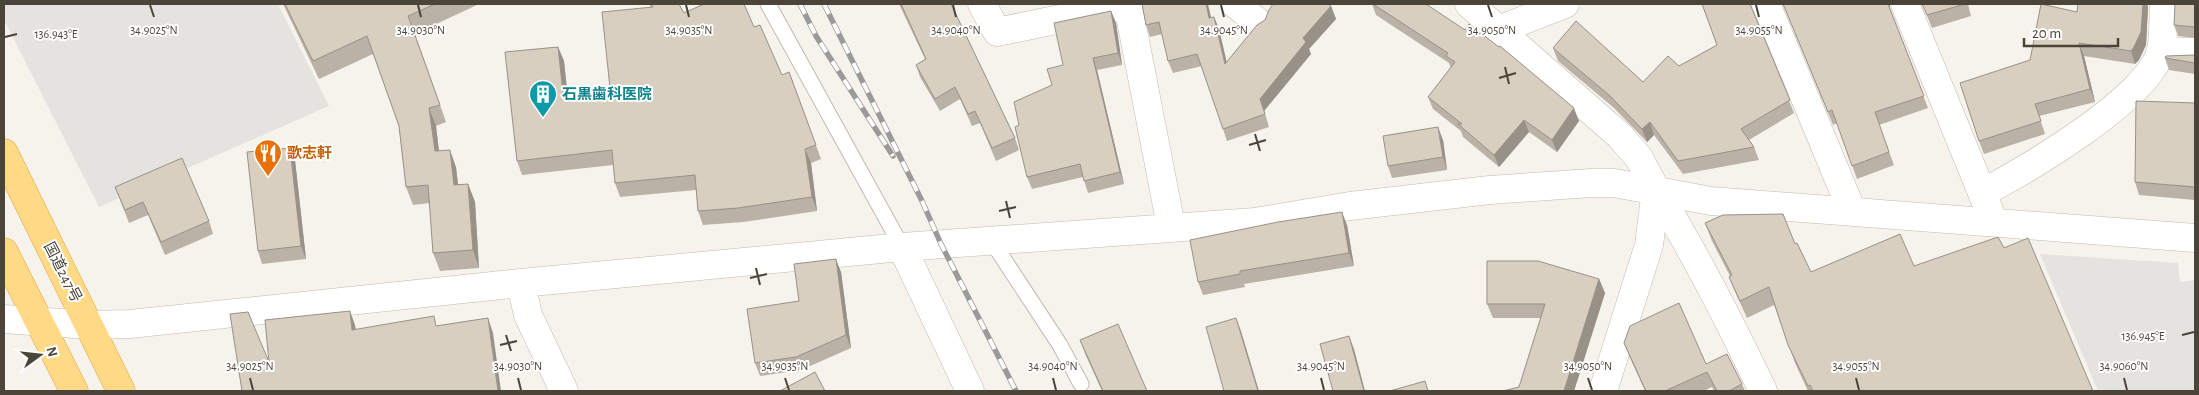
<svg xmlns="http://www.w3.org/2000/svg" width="2199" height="395" viewBox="0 0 2199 395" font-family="'Alegreya Sans','Noto Sans JP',sans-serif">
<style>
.parking{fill:#e5e3e0}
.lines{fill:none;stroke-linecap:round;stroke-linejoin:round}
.service-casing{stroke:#c2bbae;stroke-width:17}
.minor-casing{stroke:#c2bbae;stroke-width:29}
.tertiary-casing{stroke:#c2bbae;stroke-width:29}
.trunk-casing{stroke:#e0a43c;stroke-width:29}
.service{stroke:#fff;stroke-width:15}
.minor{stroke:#fff;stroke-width:28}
.tertiary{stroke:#fff;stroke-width:28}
.trunk{stroke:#ffd985;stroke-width:28}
.rail-casing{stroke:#9a9a9a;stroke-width:5.5}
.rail{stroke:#fff;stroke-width:4;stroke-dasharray:11;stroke-linecap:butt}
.wall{fill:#bab2a6}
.shaded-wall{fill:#979187}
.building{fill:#d8cfc1;stroke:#979187}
.ticks{fill:none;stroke:#4b4439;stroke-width:2}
.labels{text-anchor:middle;stroke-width:4;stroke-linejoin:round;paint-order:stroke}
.culture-label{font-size:15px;font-weight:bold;fill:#0d838f;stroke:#fff;text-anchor:start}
.food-label{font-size:15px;font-weight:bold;fill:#c56008;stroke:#fff;text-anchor:start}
.street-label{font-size:15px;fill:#4b4439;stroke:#fff}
.ticks-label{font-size:12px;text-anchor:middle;fill:#4b4439;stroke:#fff;stroke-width:4;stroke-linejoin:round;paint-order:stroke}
</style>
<rect width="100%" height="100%" fill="#f6f3ec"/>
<!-- parking -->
<path class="parking" d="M4,4H278L329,106L99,207L4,20Z
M2040,254L2178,263L2180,282L2195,280V391H2098Z"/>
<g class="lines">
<!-- service casing -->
<g class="service-casing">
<path id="service" d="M768,4L902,247
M991,240L1060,345L1081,384"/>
</g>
<!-- minor casing -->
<g class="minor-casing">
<path id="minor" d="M982,4L997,32L1128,5L1171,226
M1235,4L1258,22
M1469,4L1620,136L1639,158L1656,190L1649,245L1603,391
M1766,4L1852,211
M1905,4L1989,210
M1501,29L1565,4
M2161,51L2195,52
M1982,193C2025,171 2151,97 2161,50C2164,35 2163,18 2164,4
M902,247L970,391
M521,283L528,315L564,391
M4,319L89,325L130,324L521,283L902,247L1255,222L1350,206L1490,190L1591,183H1614L1711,201L2195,238"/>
</g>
<!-- tertiary casing -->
<g class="tertiary-casing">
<path id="tertiary" d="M1656,190C1696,255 1730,322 1763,391"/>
</g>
<!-- trunk casing -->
<g class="trunk-casing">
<path id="trunk" d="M4,153L121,391
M4,252L74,391"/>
</g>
<!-- service -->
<use href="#service" class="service"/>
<!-- minor -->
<use href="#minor" class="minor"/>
<!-- tertiary -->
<use href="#tertiary" class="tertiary"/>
<!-- trunk -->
<use href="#trunk" class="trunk"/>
<!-- rail casing -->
<g class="rail-casing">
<path id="rail" d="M800,4L816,36L893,156
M824,4L922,201L941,244L1016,391"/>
</g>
<!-- rail -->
<use href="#rail" class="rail"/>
</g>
<!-- wall -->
<path class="wall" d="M283,4H479L415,34L446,122L436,126L439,151L456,167L458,184H468L475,202L479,268L440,271L433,253L430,203L413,205L406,187L399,126L373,54L319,79Z
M649,4H679L684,13L754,27L782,75L789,72L821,159L811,163L817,211L743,222L703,225L698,211L696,190L620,197L615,183L613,165L522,175L517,161L558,47L564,61L567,92L610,88L651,7Z
M899,4H951L1015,138L1019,150L996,161L980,123L972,126L960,99L940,111L920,77L916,65L925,59Z
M1142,4L1211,18L1214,17L1219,29L1226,62L1331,6L1336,19L1309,49L1311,54L1264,111L1269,127L1227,141L1202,66L1173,73L1168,61L1162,34L1150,37L1146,25Z
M1372,4H1426L1579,121L1557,152L1529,132L1499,167L1463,137L1461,131L1433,109L1428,97L1451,68L1449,63L1376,15Z
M1702,4H1751V7L1794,113L1749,140L1754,147L1759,160L1683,174L1654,135L1647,142L1614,108L1558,61L1553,48L1643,82L1679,66L1717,45Z
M1783,4H1890V9L1928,108L1879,125L1894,165L1857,179L1837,123L1833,125Z
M1922,4H1968L1971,16L1932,28Z
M2078,4H2147L2148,7L2146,45L2139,60L2135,64L2084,56L2095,102L2039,116L2045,134L1984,154L1979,141L2030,60L2077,12Z
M2195,4V38L2178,36L2174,25Z
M1111,11L1116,23L1122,65L1097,70L1124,184L1088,193L1083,177L1032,189L1027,177L1019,125L1052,85L1063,65Z
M2195,55V74L2169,70L2165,58Z
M2195,103V200L2139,195L2135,182Z
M1443,140L1447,170L1392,178L1388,166Z
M295,160L306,259L262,264L258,251Z
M115,187L209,221L213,234L165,255L148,215L129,223Z
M1705,223L1795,244L1811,272L1914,266L2004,248L2093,391H1808L1795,363L1774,305L1747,318L1736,294L1729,277L1730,276L1712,241Z
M1347,225L1354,266L1244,284L1245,287L1203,295L1198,282Z
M841,272L851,348L801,370L760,376L755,363L799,301Z
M1599,279L1605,293L1574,391H1503L1519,387L1541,318H1493L1487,304Z
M1080,340L1147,391H1102L1086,356Z
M1624,343L1706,364L1742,384L1745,391H1714L1712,387L1704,391H1645L1630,358Z"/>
<!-- shaded-wall -->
<path class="shaded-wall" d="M1206,4H1208L1214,30L1209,18Z
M2143,4H2147L2148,7L2146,45L2139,60L2135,64L2131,51Z
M1331,6L1336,19L1309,49L1311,54L1264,111L1269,127L1260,99L1303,38Z
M1111,11L1116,23L1122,65L1118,53Z
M1214,17L1219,29L1230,76L1225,64Z
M2079,43L2084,56L2095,102L2090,89Z
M558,47L564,61L569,107L563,93Z
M1093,58L1097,70L1124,184L1120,172Z
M429,108L436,126L441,169L435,151Z
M1574,108L1579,121L1557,152L1552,140Z
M1524,120L1529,132L1499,167L1494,155Z
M1650,122L1654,135L1647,142L1642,129Z
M1438,127L1443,140L1447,170L1443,157Z
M290,148L295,160L306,259L301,246Z
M805,149L811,163L817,211L812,197Z
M450,150L456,167L460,203L454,185Z
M468,184L475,202L479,268L473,250Z
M1342,212L1347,225L1354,266L1349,253Z
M836,259L841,272L851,348L846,335Z
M1599,279L1605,293L1574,391H1564Z
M350,311L355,325L358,345L352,330Z
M488,318L493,333L501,391H498Z
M1236,318L1241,331L1259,391H1258Z
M1349,336L1354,349L1365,391H1364Z"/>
<!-- building -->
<path class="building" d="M285,4H435L408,16L440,105L429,108L435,151L450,150L454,185L468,184L473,250L433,253L428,185L406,187L399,126L367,36L313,61Z
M651,4H679L684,13L704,4H744L754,27L760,25L782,75L789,72L816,145L805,149L812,197L738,208L698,211L695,175L615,183L612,150L517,161L505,52L558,47L563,93L610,88L602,12L653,7Z
M901,4H951L1015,138L992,148L975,111L968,114L955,87L935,99L916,65L926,59Z
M1142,4H1206L1209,18L1214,17L1225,64L1257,25L1265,20L1269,10L1273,4H1328L1331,6L1303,38L1306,42L1260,99L1265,114L1223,129L1197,54L1168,61L1159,22L1146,25Z
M1373,4H1426L1465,30L1469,24L1499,47L1500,46L1574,108L1552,140L1524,120L1494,155L1458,124H1462L1428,97L1455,62L1446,56L1448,53Z
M1702,4H1750L1790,100L1741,129L1754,147L1678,161L1650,122L1642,129L1609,95L1553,48L1576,21L1643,82L1668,56L1679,66L1717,45Z
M1783,4H1888L1924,96L1875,112L1889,152L1852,166L1832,110L1828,112Z
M1922,4H1965L1927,15Z
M2041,4L2077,12L2078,4H2143L2141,32L2134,47L2131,51L2079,43L2090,89L2035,104L2041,121L1979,141L1960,83L2030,60Z
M2175,4H2195V27L2174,25Z
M1111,11L1118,53L1093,58L1120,172L1084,181L1080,164L1027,177L1015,127L1019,125L1014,102L1052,85L1047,69L1063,65L1054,23Z
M2195,55V63L2165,58L2166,56Z
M2136,101L2195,103V187L2135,182Z
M1438,127L1443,157L1388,166L1383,136Z
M290,148L301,246L258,251L247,152Z
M182,158L209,221L161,242L143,202L125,210L115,187Z
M1342,212L1349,253L1240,271V274L1198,282L1190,240L1278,222Z
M1783,214L1795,244L1797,243L1811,272L1900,234L1914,266L1998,237L2004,248L2028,238L2093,391H1813L1810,385L1808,386L1788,345L1769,287L1740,301L1729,277L1732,275L1705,223L1723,215Z
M836,259L846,335L796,357L755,363L747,309L799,301L794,264Z
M1487,261H1538L1599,279L1564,391H1503L1519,387L1545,304H1487Z
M1679,303L1706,364L1727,354L1742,384L1729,391H1717L1707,372L1665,391H1646L1624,343L1630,326Z
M350,311L352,330L434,316L436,326L488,318L498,391H242L230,314L248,312L269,362L265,320Z
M1236,318L1258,391H1224L1206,327Z
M1118,324L1147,391H1103L1080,340Z
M1349,336L1364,391H1333L1320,344Z
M815,372L825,391H780Z
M1425,381L1428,391H1390Z"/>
<!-- ticks -->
<path class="ticks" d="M150,5L154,17M418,5L421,17M686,5L689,17M953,5L956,17M1221,5L1224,17M1488,5L1492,17M1756,5L1759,17M5,37L17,34M1505,67L1509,84M1499,78L1516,73M1255,134L1260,151M1249,145L1266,140M1006,201L1010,218M999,211L1016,207M756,268L760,285M750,278L767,274M506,335L511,351M2182,335L2194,332M500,345L517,341M250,378L253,390M518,378L521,390M785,378L789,390M1053,378L1056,390M1321,378L1324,390M1588,378L1592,390M1856,378L1859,390M2124,378L2127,390"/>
<!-- icons -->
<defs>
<g id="building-pin" transform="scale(1.4375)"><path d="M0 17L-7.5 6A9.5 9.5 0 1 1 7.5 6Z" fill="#0f9aa8" stroke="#fff"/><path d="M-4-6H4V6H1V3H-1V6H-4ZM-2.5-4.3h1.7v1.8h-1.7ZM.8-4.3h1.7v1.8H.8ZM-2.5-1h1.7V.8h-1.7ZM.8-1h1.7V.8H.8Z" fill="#fff"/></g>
<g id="restaurant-pin" transform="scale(1.4375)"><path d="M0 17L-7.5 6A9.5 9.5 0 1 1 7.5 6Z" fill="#e8710a" stroke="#fff"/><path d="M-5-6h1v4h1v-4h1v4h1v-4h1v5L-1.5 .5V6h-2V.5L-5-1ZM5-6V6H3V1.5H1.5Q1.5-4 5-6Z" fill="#fff"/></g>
</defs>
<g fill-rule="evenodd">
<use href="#building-pin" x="543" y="94"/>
<use href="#restaurant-pin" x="268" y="153"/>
</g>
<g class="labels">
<!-- culture labels -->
<g class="culture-label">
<text x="562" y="99">石黒歯科医院</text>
</g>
<!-- food labels -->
<g class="food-label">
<text x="287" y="158">歌志軒</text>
</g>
<!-- street labels -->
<g class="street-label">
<text transform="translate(63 272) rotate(63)" y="5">国道247号</text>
</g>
</g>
<g class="ticks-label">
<text x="154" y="34">34.9025°N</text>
<text x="421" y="34">34.9030°N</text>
<text x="689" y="34">34.9035°N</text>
<text x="956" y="34">34.9040°N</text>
<text x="1224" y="34">34.9045°N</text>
<text x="1492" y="34">34.9050°N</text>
<text x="1759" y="34">34.9055°N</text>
<text x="56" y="38">136.943°E</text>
<text x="2143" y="340">136.945°E</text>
<text x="250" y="370">34.9025°N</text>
<text x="518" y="370">34.9030°N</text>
<text x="785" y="370">34.9035°N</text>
<text x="1053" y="370">34.9040°N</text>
<text x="1321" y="370">34.9045°N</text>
<text x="1588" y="370">34.9050°N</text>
<text x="1856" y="370">34.9055°N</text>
<text x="2124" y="370">34.9060°N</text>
</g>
<!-- border -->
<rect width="2199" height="395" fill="none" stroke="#4b4439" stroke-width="10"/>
<!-- north arrow -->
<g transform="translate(40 355) rotate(75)" stroke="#ffffff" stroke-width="4" paint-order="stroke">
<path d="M0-4L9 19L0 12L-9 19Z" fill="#4b4439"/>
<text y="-8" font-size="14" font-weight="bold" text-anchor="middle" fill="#4b4439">N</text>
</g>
<!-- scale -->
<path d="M2024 38v8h94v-8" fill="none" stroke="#4b4439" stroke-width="2.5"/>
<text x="2032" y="38" font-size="15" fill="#4b4439" stroke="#ffffff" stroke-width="4" paint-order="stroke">20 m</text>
</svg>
